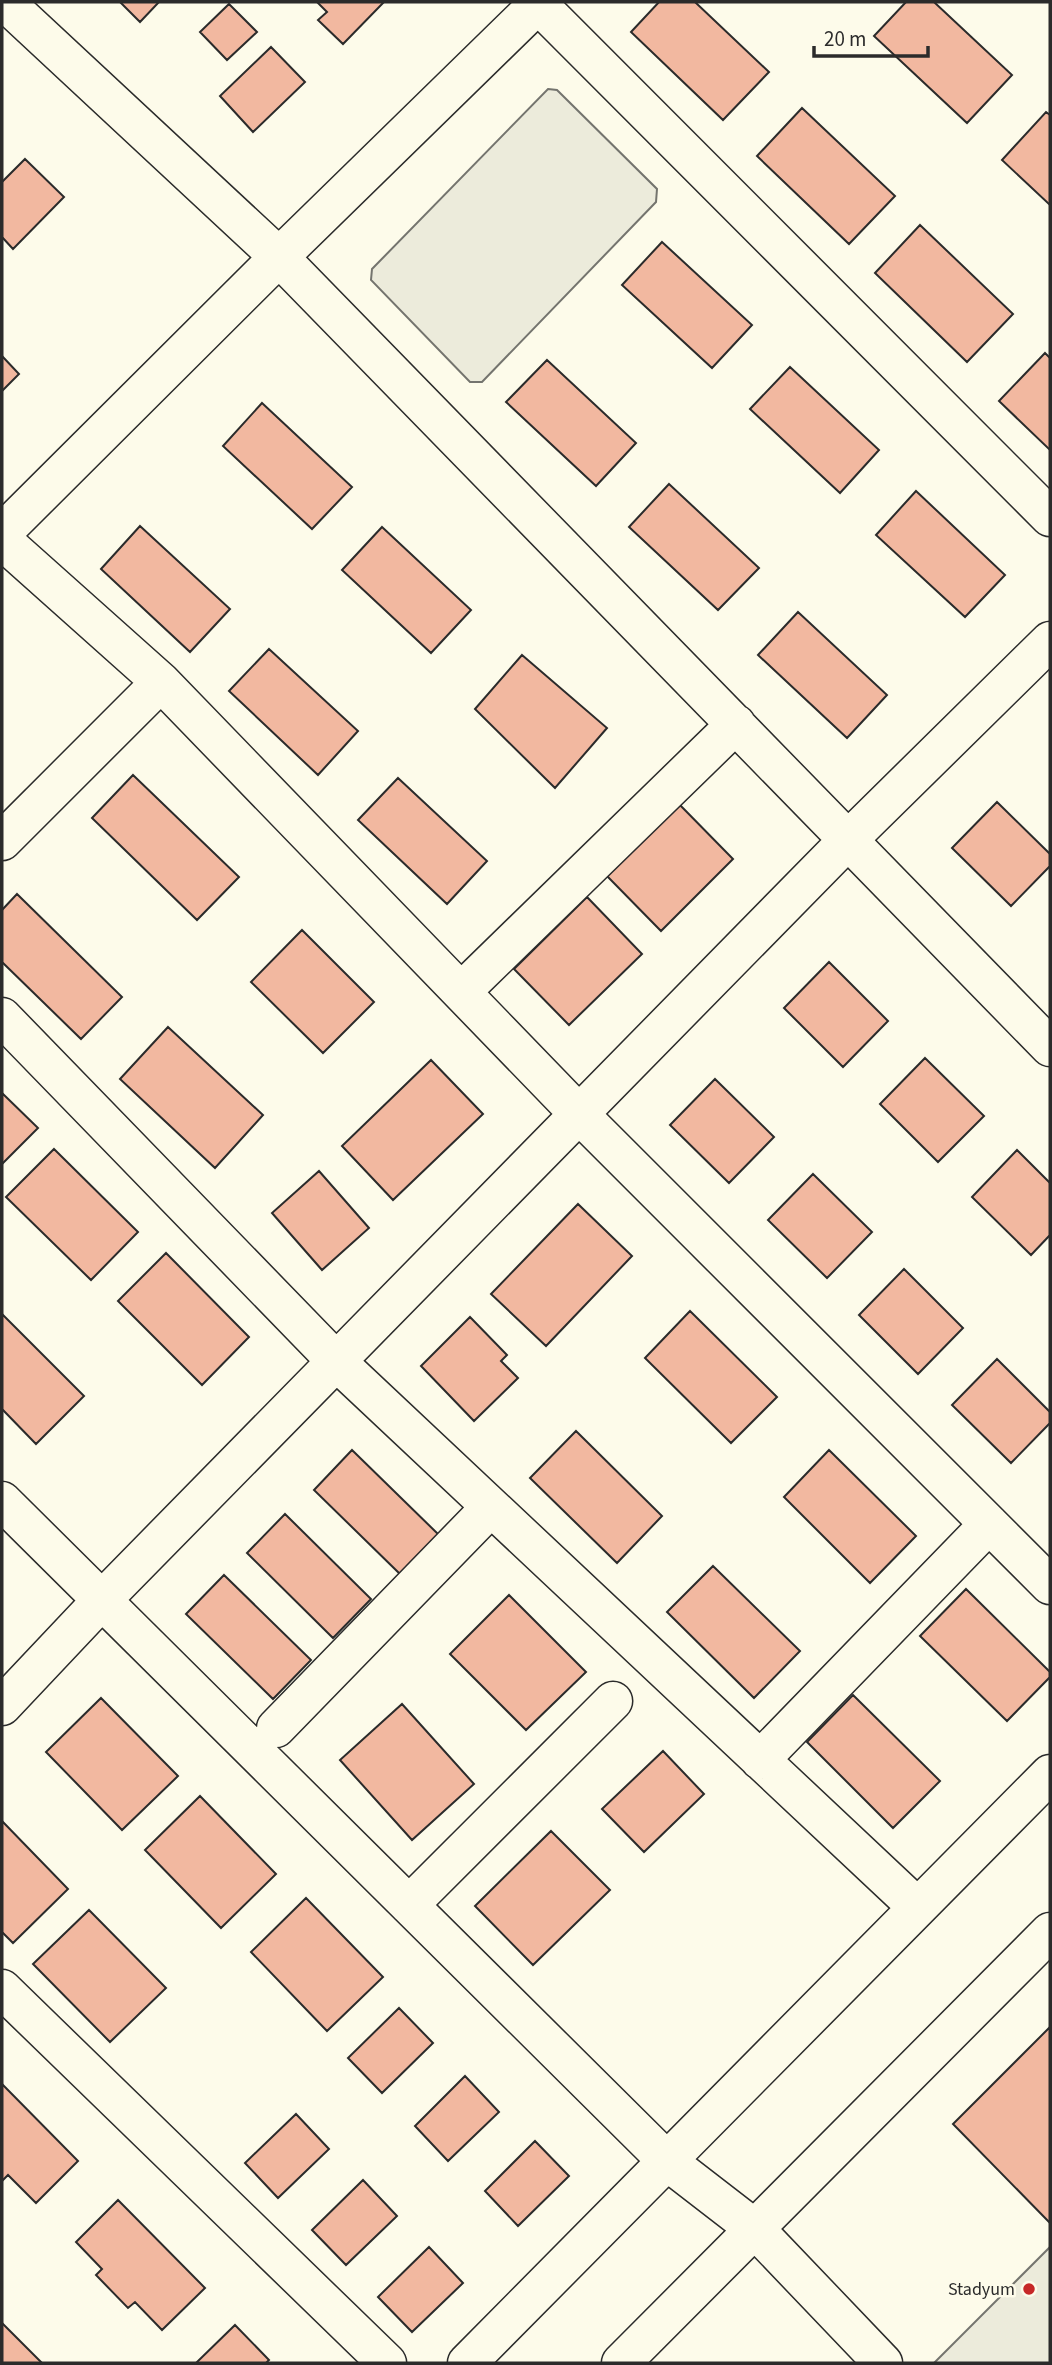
<svg xmlns="http://www.w3.org/2000/svg" width="1052" height="2365" viewBox="0 0 1052 2365" font-family="'Source Sans 3',sans-serif">
<style>
.green{fill:#ecebdb;stroke:#74746e;stroke-width:2}
.building{fill:#f2b8a0;stroke:#2b2b2b;stroke-width:2}
.lines{fill:none;stroke-linecap:round;stroke-linejoin:round}
.minor-casing{stroke:#2b2b2b;stroke-width:41}
.minor{stroke:#fdfbea;stroke-width:38}
.poi-dot{fill:#c62828;stroke:#fdfbea;stroke-width:2.5}
.labels{text-anchor:middle;stroke-width:5;stroke-linejoin:round;paint-order:stroke}
.poi-label{font-size:18px;fill:#2b2b2b;stroke:#fdfbea;text-anchor:end}
</style>
<rect width="100%" height="100%" fill="#fdfbea"/>
<!-- green -->
<path class="green" d="M548,89L557,90L657,189L656,202L482,382H470L371,280L372,269Z
M1050,2247V2363H934Z"/>
<!-- building -->
<path class="building" d="M120,2H159L140,22Z
M317,2H384L343,44L318,20L327,12Z
M659,2H695L769,72L723,120L631,32Z
M906,2H934L1012,75L967,123L874,36Z
M229,4L257,32L227,60L200,32Z
M271,47L305,82L253,132L220,96Z
M802,108L895,196L849,244L757,156Z
M1046,112L1050,115V205L1002,160Z
M25,159L64,197L13,249L2,237V182Z
M920,225L1013,314L967,362L875,273Z
M662,242L752,325L712,368L622,285Z
M1045,353L1050,358V450L999,401Z
M2,356L19,374L2,391Z
M547,360L636,443L596,486L506,402Z
M790,367L879,450L840,493L750,409Z
M262,403L352,487L312,529L223,446Z
M669,484L759,568L718,610L629,527Z
M916,491L1005,575L965,617L876,535Z
M140,526L230,609L190,652L101,569Z
M382,527L471,610L431,653L342,570Z
M798,612L887,695L847,738L758,655Z
M269,649L358,731L318,775L229,691Z
M522,655L607,728L555,788L475,709Z
M133,775L239,877L197,920L92,818Z
M398,778L487,861L447,904L358,820Z
M997,802L1050,854V866L1011,906L952,848Z
M678,803L733,859L661,931L606,875Z
M17,894L122,997L81,1039L2,962V910Z
M587,897L642,954L569,1025L514,969Z
M302,930L374,1002L323,1053L251,982Z
M829,962L888,1021L843,1067L784,1008Z
M168,1027L263,1115L215,1168L120,1079Z
M925,1058L984,1116L938,1162L880,1104Z
M431,1060L483,1114L393,1200L342,1146Z
M715,1079L774,1137L729,1183L670,1125Z
M2,1093L38,1128L2,1164Z
M54,1149L138,1232L91,1280L6,1197Z
M1017,1150L1050,1183V1235L1031,1255L972,1197Z
M319,1171L369,1228L322,1270L272,1213Z
M813,1174L872,1232L827,1278L768,1220Z
M578,1204L632,1256L546,1346L491,1294Z
M166,1253L249,1337L202,1385L118,1301Z
M904,1269L963,1328L918,1374L859,1315Z
M690,1311L777,1397L731,1443L645,1358Z
M2,1314L84,1396L36,1444L2,1409Z
M470,1317L507,1355L501,1361L518,1378L474,1421L421,1366Z
M997,1359L1050,1412V1423L1011,1463L952,1405Z
M576,1431L662,1516L617,1563L530,1478Z
M352,1450L439,1535L400,1574L314,1490Z
M829,1450L916,1536L870,1583L784,1497Z
M285,1514L371,1599L333,1638L247,1553Z
M713,1566L800,1651L754,1698L667,1612Z
M224,1575L311,1660L273,1699L186,1614Z
M966,1589L1050,1672V1677L1007,1721L920,1636Z
M509,1595L586,1672L526,1730L450,1654Z
M853,1695L940,1781L893,1828L807,1742Z
M101,1698L178,1776L122,1830L46,1752Z
M402,1704L474,1784L412,1840L340,1760Z
M663,1751L704,1794L644,1852L602,1809Z
M200,1796L276,1874L221,1928L145,1850Z
M2,1821L68,1889L13,1943L2,1932Z
M551,1831L610,1890L533,1965L475,1906Z
M306,1898L383,1977L327,2031L251,1952Z
M89,1910L166,1988L110,2042L33,1964Z
M399,2008L433,2043L382,2093L348,2058Z
M1050,2027V2223L953,2124Z
M465,2076L499,2112L448,2161L415,2126Z
M2,2084L78,2161L36,2203L8,2175L2,2181Z
M296,2114L329,2149L278,2198L245,2163Z
M535,2141L569,2176L518,2226L485,2191Z
M363,2180L397,2216L346,2265L312,2230Z
M118,2200L205,2288L162,2330L135,2302L128,2308L96,2275L102,2269L76,2242Z
M429,2247L463,2283L412,2332L378,2297Z
M2,2323L42,2363H2Z
M235,2325L269,2360L266,2363H196Z"/>
<g class="lines">
<!-- minor casing -->
<g class="minor-casing">
<path id="minor" d="M5,2L279,257L1050,1047
M536,2L1050,517
M2,533L279,257L540,2
M2,540L161,682L579,1114L1050,1585
M2,841L161,682
M461,992L736,724
M2,1017L336,1361L917,1907
M2,1501L667,2161L755,2229L883,2363
M2,1706L102,1600L848,840L1050,641
M276,1728L491,1507
M760,1760L989,1524
M409,1905L613,1701
M2,1989L387,2363
M467,2363L1050,1774
M621,2363L1050,1932"/>
</g>
<!-- minor -->
<use href="#minor" class="minor"/>
</g>
<!-- markers -->
<circle class="poi-dot" cx="1029" cy="2289" r="7"/>
<g class="labels">
<!-- poi labels -->
<g class="poi-label">
<text x="1015" y="2295">Stadyum</text>
</g>
</g>
<!-- border -->
<rect width="1052" height="2365" fill="none" stroke="#2b2b2b" stroke-width="7"/>
<!-- scale -->
<path d="M814 46v10h114v-10" fill="none" stroke="#2b2b2b" stroke-width="3.5"/>
<text x="824" y="46" font-size="21" fill="#2b2b2b" stroke="#fdfbea" stroke-width="5" paint-order="stroke">20 m</text>
</svg>
